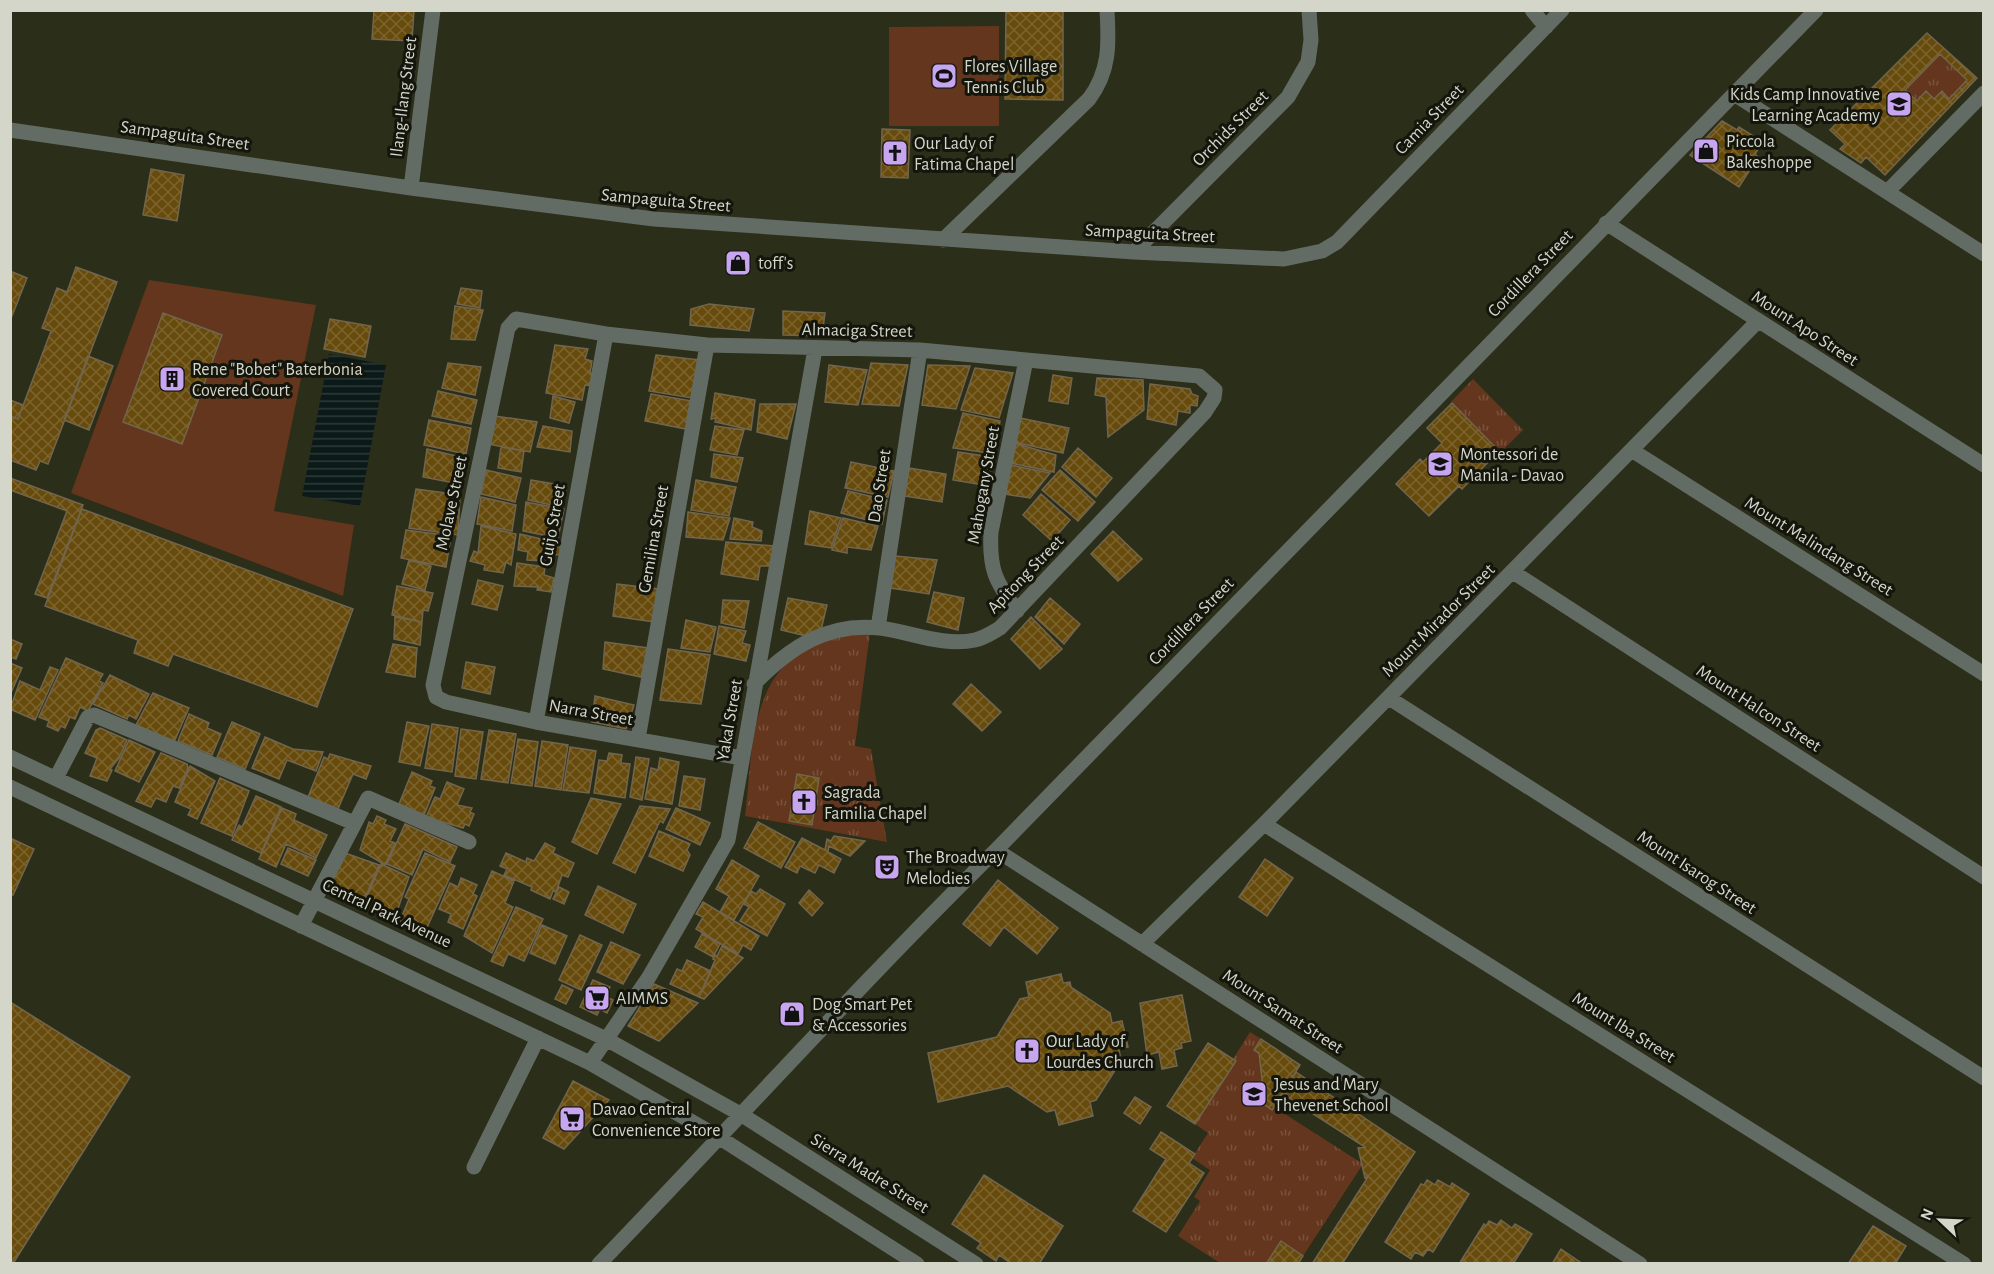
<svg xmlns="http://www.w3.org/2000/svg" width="1994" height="1274" viewBox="0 0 1994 1274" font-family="'Alegreya Sans',sans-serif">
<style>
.grass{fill:url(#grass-tufts)}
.garden{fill:#64361e}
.water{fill:url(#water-rules)}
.building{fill:url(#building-cross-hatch);stroke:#72654e;stroke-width:1.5;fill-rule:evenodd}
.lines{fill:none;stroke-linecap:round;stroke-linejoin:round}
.minor{stroke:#636c64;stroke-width:15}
.labels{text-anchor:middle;stroke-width:6;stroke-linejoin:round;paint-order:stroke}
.poi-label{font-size:18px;fill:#d3d6c8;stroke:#14150c;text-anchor:start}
.street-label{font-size:18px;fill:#d3d6c8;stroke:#14150c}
</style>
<defs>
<pattern id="grass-tufts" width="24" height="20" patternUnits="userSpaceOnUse" patternTransform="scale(1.5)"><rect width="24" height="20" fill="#64361e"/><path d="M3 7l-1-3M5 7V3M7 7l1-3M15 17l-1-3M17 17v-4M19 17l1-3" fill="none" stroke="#79523d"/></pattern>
<pattern id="water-rules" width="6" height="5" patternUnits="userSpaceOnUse" patternTransform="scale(1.5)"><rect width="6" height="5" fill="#0b1a18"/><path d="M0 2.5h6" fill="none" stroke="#2e3b38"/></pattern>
<pattern id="building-cross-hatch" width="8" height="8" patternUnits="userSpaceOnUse" patternTransform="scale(1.5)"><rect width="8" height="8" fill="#674b0c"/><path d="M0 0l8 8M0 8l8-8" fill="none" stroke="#7c642e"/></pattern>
</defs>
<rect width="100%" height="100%" fill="#2b2e18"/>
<!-- grass -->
<path class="grass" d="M1940,54L1967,80L1949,99L1942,91L1934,99L1926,91L1917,101L1905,90Z
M1473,379L1523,430L1501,452L1451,402Z
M870,633L855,746L871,749L887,842L745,816C754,745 747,662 833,638C845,635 858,635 870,633Z
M1250,1032L1261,1039L1254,1050L1259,1053L1265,1106L1272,1110L1274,1107L1363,1164L1303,1256L1281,1242L1266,1263H1220L1178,1236L1200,1201L1194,1197L1210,1170L1192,1158L1208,1133L1195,1124L1235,1061L1233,1059Z"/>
<!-- garden -->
<path class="garden" d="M999,26V126H889V27Z
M149,280L316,305L274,511L354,525L343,596L71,493Z"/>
<!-- water -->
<path class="water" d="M329,354L386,365L360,506L302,496Z"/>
<!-- building -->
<path class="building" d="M374,10H414L412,41L372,39Z
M1006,10H1063V100L1005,99Z
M1927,33L1977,78L1885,175L1866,157L1861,163L1840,149L1845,144L1830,130ZM1940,54L1967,80L1949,99L1942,91L1934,99L1926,91L1917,101L1905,90Z
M1722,121L1737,130L1739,127L1763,142L1755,154L1758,157L1739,187L1690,155Z
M882,129L910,130L908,178L881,177Z
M151,169L184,175L177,221L143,215Z
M76,267L117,282L48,464L40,461L36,470L10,460V416L18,419L51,331L42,328L57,288L67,292Z
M10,271L27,278L10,321Z
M461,288L482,291L480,308L457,304Z
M709,304L754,309L749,331L690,325L691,309Z
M455,306L483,310L475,340L451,339Z
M783,311L825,313L822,336L783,335Z
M163,313L222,335L182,444L123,422Z
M330,319L371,326L365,357L324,349Z
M555,345L588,349L585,359L592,361L590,373L595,374L593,386L585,385L582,400L546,393Z
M656,355L699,360L692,398L649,391Z
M88,356L113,366L89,430L64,420Z
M448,363L481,367L475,395L442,388Z
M871,363L908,365L899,406L862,404Z
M829,365L867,370L858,405L825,402Z
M928,365L970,366L956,409L922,405Z
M975,368L1013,373L999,418L961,410Z
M1053,375L1072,378L1068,404L1049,401Z
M1097,378L1143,380L1144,410L1108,437L1106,397L1095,395Z
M1150,384L1190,389L1192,394L1198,396L1197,406L1190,405V413L1178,411L1176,425L1147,419Z
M438,391L477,400L471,424L432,416Z
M715,393L755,400L751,430L715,422L716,418L711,419Z
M651,394L692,401L686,429L645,421Z
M553,396L575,402L569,423L550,418Z
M10,400L23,405L18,419L10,416Z
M1452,403L1499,451L1462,489L1459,486L1429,516L1396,484L1420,459L1423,462L1442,443L1427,428Z
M760,404H796L787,439L757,432Z
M963,413L1000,421L995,454L953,448Z
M495,416L537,422L530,452L488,444Z
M1020,418L1069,428L1063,453L1014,442Z
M429,420L471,428L466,454L424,445Z
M543,426L572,431L570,452L537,447Z
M715,426L744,430L737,455L710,450Z
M1013,443L1056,455L1054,472L1010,463Z
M501,447L524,451L521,472L498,468Z
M1078,448L1112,478L1096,497L1062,467Z
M427,449L465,458L459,484L423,477Z
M958,452L991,457L990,486L953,480Z
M714,454L743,458L737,482L711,477Z
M851,462L894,471L888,497L845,488Z
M1010,465L1050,473L1030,498L1004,494Z
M909,468L946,474L942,502L904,496Z
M486,470L521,478L515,502L481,494Z
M1060,470L1095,502L1078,521L1042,490Z
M10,478L83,505L47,598L35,594L67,511L10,490Z
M531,480L567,486L561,507L528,500Z
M696,480L736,487L729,516L691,510Z
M416,489L460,495L458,535L409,528Z
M848,491L887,500L882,524L841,513Z
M1041,494L1070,520L1052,541L1023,515Z
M481,497L516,505L512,531L477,524Z
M526,502L564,509L558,538L523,531Z
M82,509L353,609L317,707L173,654L168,666L134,653L138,640L45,606Z
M810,511L841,518L831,548L805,544Z
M688,512L730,518L723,540L686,537Z
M734,518L753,522L752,527L762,531L761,541L730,539Z
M843,518L878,526L871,550L847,547V553L832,550Z
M481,526L516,534L511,565L506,562L503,573L484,570L485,565L470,561L474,551L478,553Z
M406,530L451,536L446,567L401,558Z
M1113,531L1142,559L1118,581L1091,554Z
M520,534L563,544L561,555L546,554L545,561L527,560L528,552L518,550Z
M726,542L774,546L770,566H760L758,580L721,574Z
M895,556L937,560L929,594L891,588Z
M409,560L431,566L425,590L402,584Z
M517,563L545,567L544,575L554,578L551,592L537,590L538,587L514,586Z
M478,580L503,586L497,610L472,604Z
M617,584L659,589L654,622L613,616Z
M397,586L433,593L428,611L423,610L422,622L392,615Z
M934,592L964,598L958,630L927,622Z
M788,598L827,605L821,630L806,636L781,630Z
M1050,598L1080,624L1064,644L1035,617Z
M723,600L749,601L744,628L721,623Z
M395,617L422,622L420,645L394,639Z
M1031,617L1062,649L1040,669L1011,639Z
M686,620L716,627L710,652L681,648Z
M719,626L746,631L742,643L750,645L746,661L714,654Z
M10,639L22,644L16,659L10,657Z
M605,642L648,648L641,677L603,669Z
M393,644L417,648L415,677L386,672Z
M668,649L710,655L701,704L660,700Z
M66,658L103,674L99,681L103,683L88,711L80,707L75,719L70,717L65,728L61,726L58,731L47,726L49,721L39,717Z
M466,662L495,667L490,694L462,688Z
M10,663L22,668L10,695Z
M50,667L58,670L35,720L10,709L20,681L40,690Z
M110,675L149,694L136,719L129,715L127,719L93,704Z
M971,684L1001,712L982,731L953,704Z
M153,693L189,708L174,742L136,725Z
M595,696L634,705L626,729L592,722Z
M189,714L209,723L207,728L221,734L212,755L178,741Z
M232,722L260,734L245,769L217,757Z
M407,722L429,726L420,766L399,762Z
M432,724L458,728L452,772L425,768Z
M100,728L127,740L119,758L110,769L112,770L107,781L90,776L97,758L85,753L96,730Z
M461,729L483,732L476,779L455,776Z
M489,730L516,734L508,783L481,779Z
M265,737L293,749L323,752L316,771L287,760L279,779L252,768Z
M518,739L538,742L532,786L511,783Z
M129,740L155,752L139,782L115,771Z
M542,741L568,745L561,790L535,786Z
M570,747L596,751L589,793L563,790Z
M161,753L187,764L188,768L179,788L173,786L166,802L156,798L151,807L136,801Z
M609,753L622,755L621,763L630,764L625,798L594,793L599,760L607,761Z
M330,754L371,766L366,779L353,774L338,809L308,797L324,757L328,759Z
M636,757L649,759L642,800L630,797Z
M660,758L679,762L672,804L645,799L651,768L658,770Z
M190,766L215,781L197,819L188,815L191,809L175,802Z
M412,772L432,781L430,786L435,788L424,815L399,804Z
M797,774L819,778L812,825L789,821Z
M684,776L705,779L700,810L679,806Z
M220,778L249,791L232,836L201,823Z
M447,782L464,789L457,805L472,808L470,812L474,814L469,826L465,824L463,828L426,817L435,797L440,799Z
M256,796L281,807L261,853L232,840L239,825L242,827Z
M591,798L621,804L597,854L572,842Z
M640,806L670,809L663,823L660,821L635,873L613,863Z
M282,808L296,814L294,820L327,835L316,858L286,844L276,867L259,859Z
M676,808L710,823L700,845L666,829Z
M377,816L386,820L384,824L396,829L390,841L395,843L385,865L360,850L369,822L373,824Z
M758,822L795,842L781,868L744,848Z
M405,824L457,847L450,862L423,849L412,875L387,864Z
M659,831L690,844L687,850L690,855L683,871L649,856Z
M834,836L865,841L850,856L829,846L828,852L841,859L834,873L819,865L815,873L800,866L797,873L785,867L802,838L825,850L827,839L831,841Z
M10,838L34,849L13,895L10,894Z
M545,843L555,848L553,853L574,863L568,877L562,875L556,892L553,891L550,899L531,890L532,887L504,875L507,869L500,866L506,853L526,862L527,858L534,861Z
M288,848L316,860L308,876L281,864Z
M345,853L379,865L362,905L325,888Z
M425,853L455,866L424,934L399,923L409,899L405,897Z
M1265,859L1293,878L1267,916L1239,897Z
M732,860L759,876L734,920L720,912L729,896L716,889Z
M381,864L409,877L395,917L374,908L372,912L362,908Z
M492,871L514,881L505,903L513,907L492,953L464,936Z
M461,878L477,885L473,894L477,896L463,929L448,922L451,914L439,909L450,883L458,887Z
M998,880L1058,928L1037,954L1004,927L990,946L963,924Z
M598,886L636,904L623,933L585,915Z
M559,887L569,892L564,904L553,899Z
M760,889L785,904L767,936L740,921L749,907L744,904L751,891L756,894Z
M809,890L823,903L812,916L799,903Z
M703,902L759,936L751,950L743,945L738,954L696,929L703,917L696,914Z
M516,907L543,919L524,961L508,954L503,966L491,961Z
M542,925L567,936L555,964L530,953Z
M702,934L720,944L713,957L695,947Z
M580,935L602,945L581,990L559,980Z
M611,942L640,955L623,984L597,972Z
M722,946L743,958L704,999L699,997L715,960L713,959L715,955L717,956Z
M687,960L711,971L699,997L670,984L677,969L682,971Z
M1061,974L1063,983L1070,982L1071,987L1110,1013L1112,1023L1122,1021L1128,1047L1119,1049L1121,1061L1096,1100L1090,1102L1093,1116L1059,1125L1055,1110L1047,1112L1008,1086L938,1102L928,1053L997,1037L1020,999L1029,997L1026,982Z
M593,980L610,987L605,996L613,1000L607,1013L600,1009L597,1015L580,1007Z
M654,984L698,1003L659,1041L628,1026Z
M562,985L573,990L566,1004L555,999Z
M1182,995L1191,1041L1181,1043L1182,1048L1174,1050L1177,1066L1162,1069L1159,1052L1147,1055L1140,1003Z
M10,1002L130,1077L14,1262L10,1260Z
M1261,1039L1300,1065L1272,1110L1265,1105L1259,1053L1254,1050Z
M1208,1043L1236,1061L1195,1124L1167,1106Z
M1296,1072L1415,1152L1342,1264H1312L1368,1177L1365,1178L1358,1148L1365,1147L1282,1094Z
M573,1081L609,1100L564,1149L543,1138Z
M1135,1097L1151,1107L1140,1124L1124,1113Z
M1161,1132L1195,1154L1189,1163L1204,1173L1166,1232L1133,1211L1166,1159L1150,1149Z
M984,1175L1063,1226L1039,1264H1012L999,1255L996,1261L977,1248L981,1243L952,1224Z
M1427,1180L1435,1185L1438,1180L1450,1187L1452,1183L1469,1194L1433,1252L1428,1249L1423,1256L1415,1252L1411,1259L1385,1242L1421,1184L1424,1185Z
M1501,1220L1512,1228L1515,1224L1532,1234L1513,1264H1459L1484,1224L1486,1226L1489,1221L1497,1225Z
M1873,1226L1906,1246L1895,1264H1848Z
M1281,1241L1303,1256L1298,1264H1266Z
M1561,1249L1583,1264H1552Z"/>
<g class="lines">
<!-- minor -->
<path class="minor" d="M1532,10L1546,27
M1734,94L1984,254
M10,130L411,188L654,219L1134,252L1284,259L1322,251L1337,242L1562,10
M411,188L433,10
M1887,192L1984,93
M1606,223L1984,465
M943,240L1089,99C1110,71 1109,44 1107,10
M1134,252L1288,97L1308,62L1311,40L1309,10
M1633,451L1984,674
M1513,572L1984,877
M1017,611C995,581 989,569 991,532L1026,360
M878,628L920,350
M1389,698L1984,1078
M536,722L606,334
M638,739L707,345
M10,757L606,1039L742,1115L976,1264
M742,758L536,722L446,702L436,697L433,685L508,328L516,319L606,334L707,345L920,350L1199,376L1215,390L1214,398L1205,412L1000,628C993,632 984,638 975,640C944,647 910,632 880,628C827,622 789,648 754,684
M56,778L88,717L94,715L354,823
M10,787L590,1063L720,1138L917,1264
M1264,824L1964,1264
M996,850L1640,1264
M301,926L368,798L469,842
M1142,944L1264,824L1758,321
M590,1063L649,977L728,840L815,349
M474,1167L538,1038
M599,1264C732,1126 860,984 996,850L1816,10"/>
</g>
<!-- icons -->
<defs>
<g id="stadium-square" transform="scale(1.35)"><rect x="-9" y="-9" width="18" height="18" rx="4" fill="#c7a6ef" stroke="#14150c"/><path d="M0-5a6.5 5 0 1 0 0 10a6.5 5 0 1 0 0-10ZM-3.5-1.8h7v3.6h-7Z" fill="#111"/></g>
<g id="school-square" transform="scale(1.35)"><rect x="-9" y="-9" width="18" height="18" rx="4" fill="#c7a6ef" stroke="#14150c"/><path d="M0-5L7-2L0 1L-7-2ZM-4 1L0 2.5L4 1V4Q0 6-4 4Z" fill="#111"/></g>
<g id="shop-square" transform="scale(1.35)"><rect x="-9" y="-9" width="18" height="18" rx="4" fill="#c7a6ef" stroke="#14150c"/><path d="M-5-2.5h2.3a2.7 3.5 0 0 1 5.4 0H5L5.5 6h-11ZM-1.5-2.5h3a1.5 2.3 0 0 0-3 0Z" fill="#111"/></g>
<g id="church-square" transform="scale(1.35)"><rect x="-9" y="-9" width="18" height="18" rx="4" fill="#c7a6ef" stroke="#14150c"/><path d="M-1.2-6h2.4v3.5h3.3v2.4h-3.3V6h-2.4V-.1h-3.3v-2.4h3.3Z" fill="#111"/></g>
<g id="building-square" transform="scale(1.35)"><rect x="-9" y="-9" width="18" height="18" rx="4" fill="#c7a6ef" stroke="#14150c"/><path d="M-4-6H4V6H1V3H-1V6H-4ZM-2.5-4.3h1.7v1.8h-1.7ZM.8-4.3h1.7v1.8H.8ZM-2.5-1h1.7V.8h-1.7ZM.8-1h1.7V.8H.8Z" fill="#111"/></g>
<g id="theatre-square" transform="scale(1.35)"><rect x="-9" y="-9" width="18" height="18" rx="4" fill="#c7a6ef" stroke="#14150c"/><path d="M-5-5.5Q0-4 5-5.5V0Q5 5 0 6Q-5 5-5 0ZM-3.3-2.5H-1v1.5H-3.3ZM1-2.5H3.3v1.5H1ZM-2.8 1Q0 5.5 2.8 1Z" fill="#111"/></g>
<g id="supermarket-square" transform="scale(1.35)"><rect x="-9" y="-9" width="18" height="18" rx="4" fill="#c7a6ef" stroke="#14150c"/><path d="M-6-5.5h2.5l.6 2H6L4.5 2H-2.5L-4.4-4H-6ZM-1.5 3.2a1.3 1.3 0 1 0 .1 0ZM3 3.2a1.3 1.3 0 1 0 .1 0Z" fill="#111"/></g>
</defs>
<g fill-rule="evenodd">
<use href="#stadium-square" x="944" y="76"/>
<use href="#school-square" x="1899" y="104"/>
<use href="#shop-square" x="1706" y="151"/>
<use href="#church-square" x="895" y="153"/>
<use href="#shop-square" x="738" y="263"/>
<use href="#building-square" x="172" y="379"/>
<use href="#school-square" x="1440" y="464"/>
<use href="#church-square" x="804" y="802"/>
<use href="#theatre-square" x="887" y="867"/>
<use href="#supermarket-square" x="597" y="998"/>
<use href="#shop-square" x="792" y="1014"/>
<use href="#church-square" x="1027" y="1051"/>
<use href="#school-square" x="1254" y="1094"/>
<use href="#supermarket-square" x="572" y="1119"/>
</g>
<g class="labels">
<!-- poi labels -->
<g class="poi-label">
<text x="964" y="72">Flores Village<tspan x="964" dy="21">Tennis Club</tspan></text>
<text x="1880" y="100" text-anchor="end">Kids Camp Innovative<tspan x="1880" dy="21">Learning Academy</tspan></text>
<text x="1726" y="147">Piccola<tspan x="1726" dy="21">Bakeshoppe</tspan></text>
<text x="914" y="149">Our Lady of<tspan x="914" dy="21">Fatima Chapel</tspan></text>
<text x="758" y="269">toff's</text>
<text x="192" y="375">Rene "Bobet" Baterbonia<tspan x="192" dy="21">Covered Court</tspan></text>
<text x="1460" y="460">Montessori de<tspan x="1460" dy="21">Manila - Davao</tspan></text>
<text x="824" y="798">Sagrada<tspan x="824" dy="21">Familia Chapel</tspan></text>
<text x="906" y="863">The Broadway<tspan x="906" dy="21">Melodies</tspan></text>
<text x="616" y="1004">AIMMS</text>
<text x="812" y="1010">Dog Smart Pet<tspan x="812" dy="21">&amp; Accessories</tspan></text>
<text x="1046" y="1047">Our Lady of<tspan x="1046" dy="21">Lourdes Church</tspan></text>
<text x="1274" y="1090">Jesus and Mary<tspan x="1274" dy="21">Thevenet School</tspan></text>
<text x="592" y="1115">Davao Central<tspan x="592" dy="21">Convenience Store</tspan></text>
</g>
<!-- street labels -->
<g class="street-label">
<text transform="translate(403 97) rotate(-83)" y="6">Ilang-Ilang Street</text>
<text transform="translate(1429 119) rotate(-46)" y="6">Camia Street</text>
<text transform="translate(1230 128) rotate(-45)" y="6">Orchids Street</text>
<text transform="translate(185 135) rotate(8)" y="6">Sampaguita Street</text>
<text transform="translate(666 200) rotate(5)" y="6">Sampaguita Street</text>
<text transform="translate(1150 233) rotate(3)" y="6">Sampaguita Street</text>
<text transform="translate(1530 273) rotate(-46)" y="6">Cordillera Street</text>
<text transform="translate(1805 328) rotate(33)" y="6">Mount Apo Street</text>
<text transform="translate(857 330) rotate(1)" y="6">Almaciga Street</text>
<text transform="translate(983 485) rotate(-80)" y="6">Mahogany Street</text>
<text transform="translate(879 486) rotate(-81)" y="6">Dao Street</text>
<text transform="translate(451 503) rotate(-78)" y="6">Molave Street</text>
<text transform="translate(552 525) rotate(-80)" y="6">Guijo Street</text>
<text transform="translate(653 539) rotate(-80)" y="6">Gemilina Street</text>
<text transform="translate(1819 546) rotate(32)" y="6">Mount Malindang Street</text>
<text transform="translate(1025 574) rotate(-46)" y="6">Apitong Street</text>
<text transform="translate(1438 620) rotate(-45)" y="6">Mount Mirador Street</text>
<text transform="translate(1191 621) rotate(-46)" y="6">Cordillera Street</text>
<text transform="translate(1759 708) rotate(33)" y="6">Mount Halcon Street</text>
<text transform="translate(591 712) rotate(10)" y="6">Narra Street</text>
<text transform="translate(729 720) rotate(-80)" y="6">Yakal Street</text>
<text transform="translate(1697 872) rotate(33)" y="6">Mount Isarog Street</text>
<text transform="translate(387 913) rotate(25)" y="6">Central Park Avenue</text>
<text transform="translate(1283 1011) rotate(33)" y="6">Mount Samat Street</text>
<text transform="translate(1624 1027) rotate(32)" y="6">Mount Iba Street</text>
<text transform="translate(870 1173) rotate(32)" y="6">Sierra Madre Street</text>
</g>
</g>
<!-- border -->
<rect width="1994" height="1274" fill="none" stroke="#d3d6c8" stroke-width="24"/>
<!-- north arrow -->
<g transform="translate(1940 1220) rotate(293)" stroke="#14150c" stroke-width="4.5" paint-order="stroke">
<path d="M0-4.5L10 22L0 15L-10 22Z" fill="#d3d6c8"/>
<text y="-9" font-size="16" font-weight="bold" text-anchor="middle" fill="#d3d6c8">N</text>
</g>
</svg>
